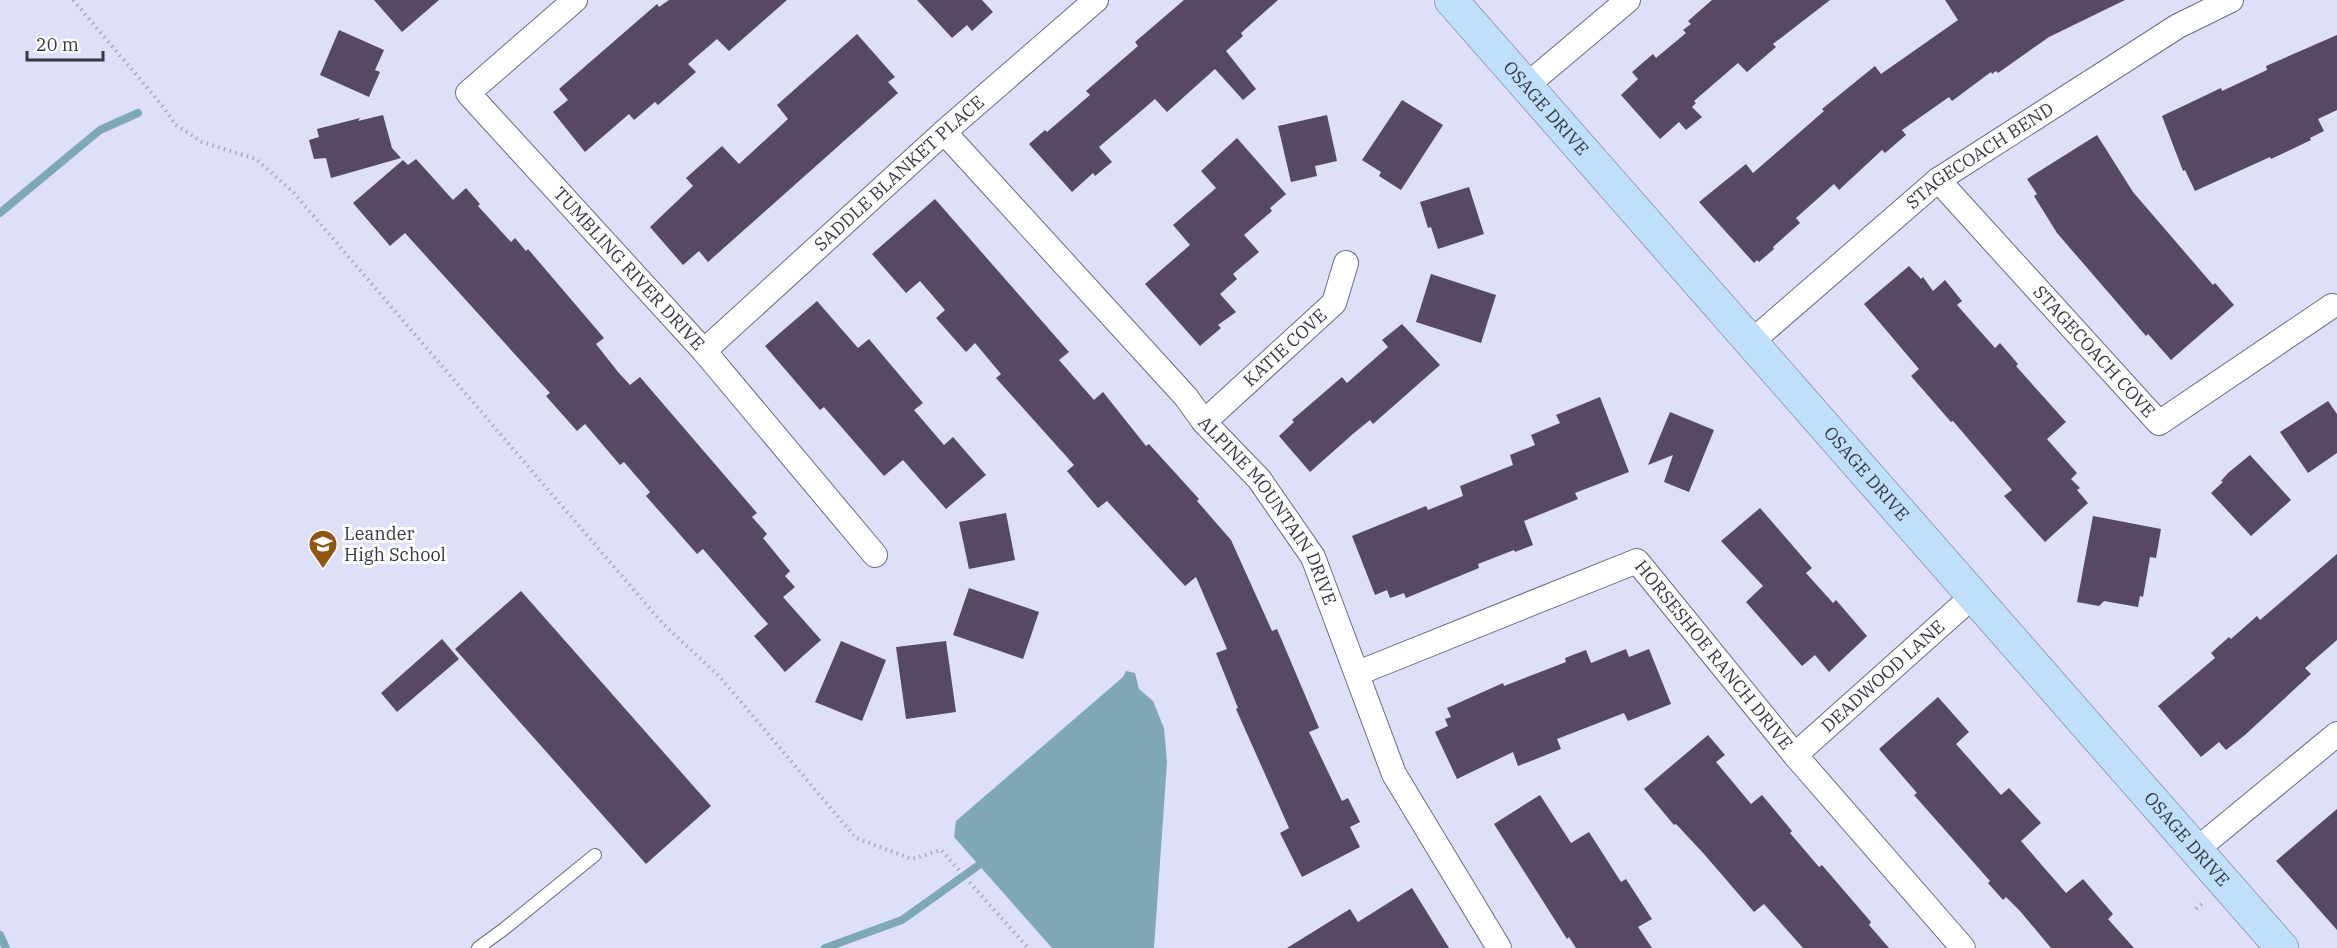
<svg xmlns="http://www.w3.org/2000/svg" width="2337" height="948" viewBox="0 0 2337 948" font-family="'IBM Plex Serif',serif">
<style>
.water{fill:#7fa8b6}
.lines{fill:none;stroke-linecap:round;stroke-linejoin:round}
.stream{stroke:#7fa8b6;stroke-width:8}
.building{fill:#574864}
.lane-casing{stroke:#6a6c81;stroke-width:14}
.street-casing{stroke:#6a6c81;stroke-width:26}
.secondary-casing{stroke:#6a6c81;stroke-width:34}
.path{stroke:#a7a9bc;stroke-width:4;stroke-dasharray:1.5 4.5;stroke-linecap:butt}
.lane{stroke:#fff;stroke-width:12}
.street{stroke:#fff;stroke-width:24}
.secondary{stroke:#bfdffb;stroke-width:33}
.labels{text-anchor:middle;stroke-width:6;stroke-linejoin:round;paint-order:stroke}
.street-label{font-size:18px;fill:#363741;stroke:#fff}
.poi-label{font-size:18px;fill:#363741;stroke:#fff;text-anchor:start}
</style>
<rect width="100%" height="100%" fill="#dde0f8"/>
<!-- water -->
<path class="water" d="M1126,671L1135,673L1139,689L1153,701L1164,728L1167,762L1154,948H1052L954,837L956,821L1123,677Z"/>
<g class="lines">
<!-- stream -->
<path class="stream" d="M0,213L100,130L138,113
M0,935L6,948
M825,948L902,920L979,865"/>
</g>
<!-- building -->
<path class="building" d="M374,0H439L402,32Z
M669,0H787L729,51L717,39L688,64L696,72L658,105L655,102L634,120L629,114L585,152L553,112L568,100L559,89L657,4L659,7Z
M917,0H982L993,12L972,31L967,25L952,38Z
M1184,0H1278L1241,33L1243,36L1226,51L1256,89L1243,100L1215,69L1167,112L1155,99L1099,147L1112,162L1095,176L1093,173L1072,192L1029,144L1045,130L1047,132L1090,95L1086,91L1138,46L1135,42Z
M1712,0H1830L1773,44L1776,47L1747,72L1738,63L1694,101L1696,103L1692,107L1702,117L1686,130L1679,122L1660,139L1621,95L1638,79L1632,72L1653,54L1656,58L1686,33L1683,30L1691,24L1688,21Z
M1945,0H2125L2049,37L1998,73L1996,71L1992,74L1991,72L1952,101L1949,97L1902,130L1906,135L1885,153L1882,150L1839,190L1834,184L1796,218L1800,223L1773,247L1774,249L1759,262L1757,260L1754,263L1699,202L1746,164L1753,173L1824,111L1822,109L1875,66L1881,74L1958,20Z
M339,30L384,50L375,70L380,72L369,97L320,75Z
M857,34L895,77L888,82L898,93L708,262L699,251L683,265L650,227L693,186L686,178L722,146L739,164L788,119L777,105Z
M2337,35V110L2318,119L2324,131L2310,138L2311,140L2271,159L2270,157L2195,191L2185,170L2183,171L2162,116L2221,88L2222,91L2267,70L2266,66Z
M1402,100L1443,125L1401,190L1379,176L1381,172L1362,160Z
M383,115L392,148L401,158L331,178L326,158L314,159L309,140L319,137L317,129L360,118L358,121Z
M1327,115L1337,161L1315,166L1317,176L1291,182L1278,126Z
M2097,135L2133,192L2213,285L2215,283L2234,305L2171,360L2148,334L2146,336L2057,233L2034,196L2037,194L2027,179Z
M1237,138L1286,194L1270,208L1272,211L1244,235L1259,252L1233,274L1237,279L1220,294L1236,312L1218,325L1221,328L1200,346L1145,284L1190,245L1173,225L1216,188L1201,171Z
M416,159L453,200L466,188L480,204L478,206L511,242L515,238L526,251L528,249L604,338L596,344L618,372L630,385L640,377L757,513L752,517L767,534L763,538L790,571L785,576L795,587L783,597L821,640L785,672L754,636L768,624L703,549L697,554L646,496L650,492L624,462L620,465L585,424L577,431L546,396L550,393L405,233L390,246L353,203L403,160L408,165Z
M1469,187L1484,234L1438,249L1431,227L1428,228L1420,202Z
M935,199L1069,352L1059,360L1094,400L1103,392L1146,446L1149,444L1199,499L1197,501L1231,540L1272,631L1277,629L1319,728L1309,732L1342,801L1348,798L1360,822L1350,827L1360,847L1302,877L1280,833L1289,828L1236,709L1238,708L1216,653L1227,649L1196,577L1185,586L1107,501L1098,508L1067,471L1074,465L996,378L1001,374L975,343L966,352L936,318L945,310L920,281L906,293L872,254Z
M1909,266L1921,279L1923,277L1933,291L1945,280L1962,301L1957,305L1995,348L2000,343L2018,364L2016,366L2066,422L2047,439L2077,473L2071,479L2080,488L2077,490L2088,503L2045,542L2004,496L2012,490L1953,421L1951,422L1911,376L1919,369L1864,304Z
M1431,274L1496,295L1481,343L1416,322Z
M817,301L858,348L869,339L923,403L914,410L944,445L953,437L986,475L946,509L903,460L884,476L824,407L820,410L765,346Z
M1402,324L1440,365L1373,424L1370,420L1354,433L1310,472L1279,436L1294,422L1292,420L1342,377L1347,383L1388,347L1382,340Z
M1600,397L1629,472L1575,493L1578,499L1524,521L1533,545L1515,552L1514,550L1478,564L1479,568L1406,598L1404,593L1390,598L1387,590L1375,595L1352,536L1426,506L1428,510L1463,496L1460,486L1513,465L1510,455L1535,445L1531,435L1560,423L1556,415Z
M2328,401L2337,414V453L2308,473L2280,432Z
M1670,412L1714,430L1689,492L1664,482L1673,455L1648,465Z
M2250,455L2291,500L2251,536L2211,493L2223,482L2221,481L2228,473Z
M1760,508L1812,568L1806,573L1833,603L1836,600L1867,636L1829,672L1815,655L1802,666L1746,602L1763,586L1721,541Z
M1006,513L1015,560L969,569L959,522Z
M2093,516L2161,529L2156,558L2150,557L2143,597L2140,596L2138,607L2104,601L2099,606L2077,602Z
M2337,554V640L2305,668L2311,674L2245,735L2226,750L2219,742L2201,757L2158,706L2215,658L2211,653L2229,637L2231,639L2257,616L2260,620Z
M969,588L1039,612L1023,659L953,635Z
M521,591L711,806L646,864L455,649Z
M442,639L459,659L397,712L381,693Z
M841,641L886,660L862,721L815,702Z
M946,641L956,712L906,719L896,647Z
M1626,649L1629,657L1649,649L1671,704L1628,721L1624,713L1557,739L1561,749L1518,766L1513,752L1457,779L1435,732L1448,726L1445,719L1451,717L1447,708L1503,683L1504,686L1566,662L1565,658L1586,650L1591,663Z
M1938,697L1969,732L1956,744L2001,795L2009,788L2041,823L2021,841L2066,893L2083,879L2113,914L2108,919L2134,948H2051L2020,911L2006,897L2003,900L1988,883L1990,881L1914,795L1917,793L1879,749Z
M1708,735L1725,755L1716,762L1751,804L1762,795L1792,831L1790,833L1819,867L1822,865L1840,886L1871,922L1869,925L1889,948H1803L1764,904L1754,912L1704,854L1676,824L1674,825L1644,789Z
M1540,795L1571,843L1589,832L1621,882L1626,879L1652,919L1638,927L1652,948H1576L1569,937L1567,939L1494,824Z
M2337,809V930L2276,861Z
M1412,888L1449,948H1287L1350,909L1358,922Z"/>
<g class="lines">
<!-- lane casing -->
<g class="lane-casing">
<path id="lane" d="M478,948L504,929L595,855"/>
</g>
<!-- street casing -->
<g class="street-casing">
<g id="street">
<path id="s1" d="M575,0L468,93L704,351L875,555"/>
<path d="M1526,86L1628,0"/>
<path id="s2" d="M944,132L1186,397L1204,422L1259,479L1313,557L1394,774L1499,948"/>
<path id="s3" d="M1938,180L2159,423L2332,306"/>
<path id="s4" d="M1750,343L1938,180L2178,26L2231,0"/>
<path id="s5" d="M704,351L944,132L1096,0"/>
<path id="s6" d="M1204,422L1334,303L1346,263"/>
<path id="s7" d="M1358,673L1637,561L1795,755L1963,948"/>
<path id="s8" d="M1795,755L1973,596"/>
<path d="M2196,850L2337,734"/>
</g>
</g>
<!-- secondary casing -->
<g class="secondary-casing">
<g id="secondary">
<path id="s9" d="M1451,0L2282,948"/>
</g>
</g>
<!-- path -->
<path class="path" d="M73,0L161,104L176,125L202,142L256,159L293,192L663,624L719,676L856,838L912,859L941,850L1028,948
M2196,909L2204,902"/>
<!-- lane -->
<use href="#lane" class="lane"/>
<!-- street -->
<use href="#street" class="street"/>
<!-- secondary -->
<use href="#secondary" class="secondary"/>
</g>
<!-- icons -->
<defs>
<g id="school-pin" transform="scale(1.5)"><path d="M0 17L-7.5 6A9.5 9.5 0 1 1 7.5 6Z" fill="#905712" stroke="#fff"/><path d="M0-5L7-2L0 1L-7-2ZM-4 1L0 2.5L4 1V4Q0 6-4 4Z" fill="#fff"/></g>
</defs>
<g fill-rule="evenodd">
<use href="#school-pin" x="323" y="544"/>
</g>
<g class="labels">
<!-- street labels -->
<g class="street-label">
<text dy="6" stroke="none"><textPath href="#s9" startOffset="144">OSAGE DRIVE</textPath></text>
<text dy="6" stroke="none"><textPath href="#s4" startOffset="297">STAGECOACH BEND</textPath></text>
<text dy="6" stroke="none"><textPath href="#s5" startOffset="264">SADDLE BLANKET PLACE</textPath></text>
<text dy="6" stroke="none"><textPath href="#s1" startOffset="380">TUMBLING RIVER DRIVE</textPath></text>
<text dy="6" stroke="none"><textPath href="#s6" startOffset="110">KATIE COVE</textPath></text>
<text dy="6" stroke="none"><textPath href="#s3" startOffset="232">STAGECOACH COVE</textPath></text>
<text dy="6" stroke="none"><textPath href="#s9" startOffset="630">OSAGE DRIVE</textPath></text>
<text dy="6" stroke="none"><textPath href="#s2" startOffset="500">ALPINE MOUNTAIN DRIVE</textPath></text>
<text dy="6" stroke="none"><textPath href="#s7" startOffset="422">HORSESHOE RANCH DRIVE</textPath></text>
<text dy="6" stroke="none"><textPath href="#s8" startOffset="118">DEADWOOD LANE</textPath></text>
<text dy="6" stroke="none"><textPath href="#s9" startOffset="1116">OSAGE DRIVE</textPath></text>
</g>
<!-- poi labels -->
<g class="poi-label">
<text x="344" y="540">Leander<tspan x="344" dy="21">High School</tspan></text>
</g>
</g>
<!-- scale -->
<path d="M27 51v9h76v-9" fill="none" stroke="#363741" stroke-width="3"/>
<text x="36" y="51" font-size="18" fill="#363741" stroke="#ffffff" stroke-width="4.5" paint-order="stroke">20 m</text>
</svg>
